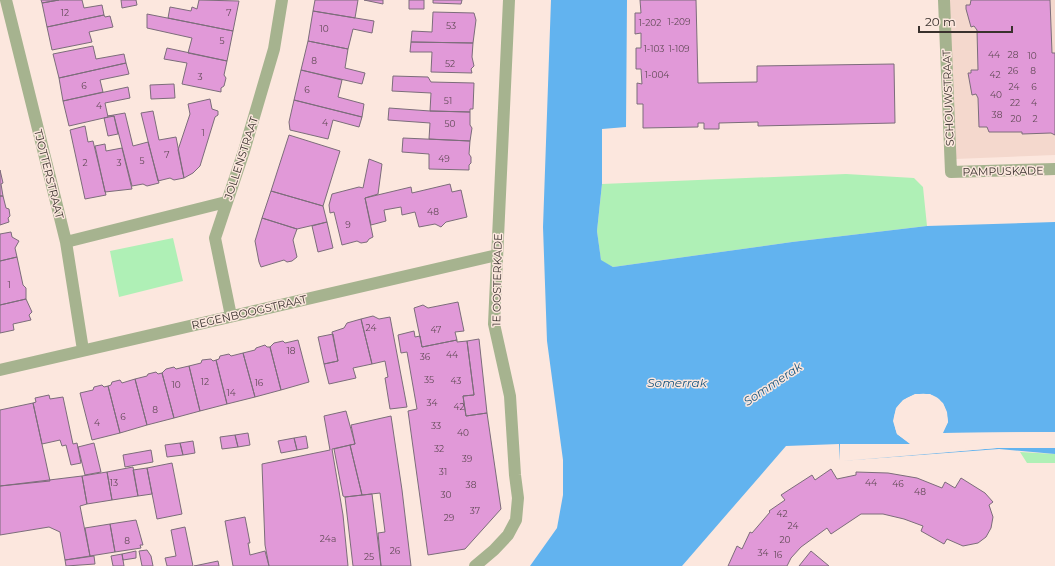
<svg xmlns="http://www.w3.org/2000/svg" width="1055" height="566" viewBox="0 0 1055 566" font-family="Montserrat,sans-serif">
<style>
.built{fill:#f4d8cd}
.green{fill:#aff0b6}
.water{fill:#62b3ef}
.pier{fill:#fce7de}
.building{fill:#e199d8;stroke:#7c6d7a}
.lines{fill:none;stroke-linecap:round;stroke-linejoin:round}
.street{stroke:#a6b38f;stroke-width:12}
.labels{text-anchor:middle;stroke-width:3;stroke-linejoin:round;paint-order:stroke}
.number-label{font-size:9px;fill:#634b58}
.street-label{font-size:11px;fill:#39312d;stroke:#fce7de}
.water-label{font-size:12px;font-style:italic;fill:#1b567e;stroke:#fce7de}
</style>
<rect width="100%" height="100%" fill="#fce7de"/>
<!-- built -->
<path class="built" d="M948,0H1055V155L955,159Z"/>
<!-- green -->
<path class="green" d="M846,174L914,178L923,187L927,226L792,242L613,267L601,261L597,231L602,184Z
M173,238L183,281L119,297L110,251Z
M1020,452L1055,454V463H1027Z"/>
<!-- water -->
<path class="water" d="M551,0H627L626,127L602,129V184L597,231L601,260L613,267L792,242L927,226L1055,222V432L942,433L948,422C947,416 946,409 943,404C933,387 903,393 896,410C893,419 894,425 897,434L911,444L840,445V461L997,448H1055V454L999,449L840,461L839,444L786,446L682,566H530L557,528L563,495V460L547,341L543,227Z"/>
<!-- pier -->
<path class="pier" d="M915,394H930L943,403L947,412L948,422L943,433L1055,432V434L942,435L941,433L946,421L945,413L941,404L929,396H916L905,402L898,409L895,421L898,433L912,442V445L842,446V458L997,446H1055V448H997L840,461V444H910L897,434L893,421L896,408L903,400Z"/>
<!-- building -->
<path class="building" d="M41,0H59L42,3Z
M59,0H82L84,8L102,5L104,15L47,27L42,3Z
M121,0H136L137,5L122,8Z
M199,0L239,1L233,31L168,18L170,7L191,11L192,7L197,9Z
M315,0H358L355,18L313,11Z
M364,0H383V4Z
M409,0H424V9H409Z
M433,0H462L461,4L433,3Z
M640,0H696L698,83L757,82V66L894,64L895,123L758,126V122L719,123V129H704V123H698V127L643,128V104H637V83L642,84L641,69H636V48H641V33L635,34V13H641Z
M971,0H1050L1052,53H1055V135L1051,133L1022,134V132H989L987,127H979L978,98L976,94L972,95L968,73H971V70H978L977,30L974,26L971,27L966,9V5H970Z
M313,11L374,21L372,33L353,29L348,49L308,41Z
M433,12L474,13L476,20L473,43L411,42L412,31L432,32Z
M147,14L233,31L227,61L188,53L192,38L147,28Z
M104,15L105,17L110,16L113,27L89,32L92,42L52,50L47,27Z
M308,41L348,49L345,68L365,73L362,84L301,70Z
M411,42L473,43L472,57L474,66L471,69L472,73L431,72L432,52H410Z
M93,46L96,59L124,54L126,63L59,78L53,54Z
M167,48L227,61L224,75L226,78L224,86L221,88V92L182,84L187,63L164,59Z
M126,63L129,74L100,80L103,92L63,101L59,78Z
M301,70L342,80L338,97L364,104L362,117L294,100Z
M393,76L428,77L431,82L474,83L473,109H470V112L430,111L431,93L392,91Z
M174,84L175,98L151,99L150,85Z
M128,87L130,98L105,103L108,117L69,126L63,101Z
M210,99L212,109L218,111V115L215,117L200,166L193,173L184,178L178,150L190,114L188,104Z
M294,100L362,117L359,127L333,120L328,139L290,130L289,122Z
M389,108L430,111L470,112V125L472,128L470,141L429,139L430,123L388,120Z
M153,111L159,140L176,137L184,178L174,180L170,178L158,181L141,113Z
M125,113L133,146L148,142L159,183L147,186L143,184L132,186L114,116H108Z
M114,116L118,134L108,136L104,118Z
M85,126L88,142L93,141L106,195L85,199L70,130Z
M289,135L340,151L323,206L271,191Z
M403,138L470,141L469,154L471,157V163L469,165V170L429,169V154L402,152Z
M105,144L106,151L122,148L132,189L105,192L95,146Z
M369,159L382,164L378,194L365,198L373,237L369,239L367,242L361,243L357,241L342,245L334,212L330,213L329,205L332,194L359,187L363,188Z
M0,170L3,183L1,184L3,196H0Z
M450,184L452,192L461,190L467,217L446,222L441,227L435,224L419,227L415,212L402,215L401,207L384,210L386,221L371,225L365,198L411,187L412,193Z
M271,191L323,206L327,222L297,229L262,218Z
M0,196H3L6,208L9,209L10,216L8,218L9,222L0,225Z
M262,218L297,229L293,240L297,257L292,261L287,262L284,260L261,267L259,262L255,241Z
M327,222L333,248L318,252L312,226Z
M11,232L12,237L19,241L15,248L17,257L0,261V234Z
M17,257L23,285L26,288V299L0,305V261Z
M26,299L32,312L29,315L31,320L13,324L14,330L0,333V305Z
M458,302L464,331L455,332L457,340L422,347L414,308L423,305L428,308Z
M373,316L379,319L390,317L407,407L390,409L385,378L388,377L385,361L372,364L361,319Z
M361,319L372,364L353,368L356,378L329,384L324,364L338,361L332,332L344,328L347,323Z
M414,331L415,337L420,336L422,347L457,340V342L467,341L474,395L463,396L466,416L487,413L501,509L465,549L428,555L408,411L417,409L407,352L401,353L398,335Z
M333,334L338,361L324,364L318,337Z
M479,339L487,413L466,416L463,396L474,395L467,341Z
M298,340L309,382L281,390L270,347L274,343L283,341L285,343Z
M265,345L267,347H270L281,390L255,397L243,353L255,350L256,348Z
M243,353L255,397L227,404L216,360L219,359L220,356L229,354L231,356Z
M211,359L213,361L216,360L227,404L200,411L189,366L201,363L202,360Z
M189,366L200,411L174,418L162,373L166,369L174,367L176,369Z
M156,372L158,374L162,373L174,418L147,425L135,379L147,376L148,374Z
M135,379L147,425L120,433L108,386L111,385L112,382L120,380L122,383Z
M102,385L104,387L108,386L120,433L92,440L80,393L93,390L94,387Z
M49,395L50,399L63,397L73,444L77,443L81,463L71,465L66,445L62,446L60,440L42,444L33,403L36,402L35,398Z
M33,403L50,481L0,486V410Z
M346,411L355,444L332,449L343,515L348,566H269L265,545L262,464L330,450L324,416Z
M391,416L402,490L411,566H381L378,533L385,532L380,493L362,495L350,445L355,444L351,425Z
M248,433L250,445L238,447L235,435Z
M235,435L238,447L222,449L220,437Z
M306,436L308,448L297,450L294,438Z
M294,438L297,450L281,453L278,441Z
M193,441L195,453L183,455L180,443Z
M94,443L101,472L85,475L78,447Z
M180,443L183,455L167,457L165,445Z
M350,445L362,495L345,497L343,496L334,449Z
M151,450L153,462L125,467L123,455Z
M172,463L182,514L157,519L147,468Z
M133,467L138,496L112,500L107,472Z
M147,468L152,494L138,496L133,470Z
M831,469L837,479L856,475V472L888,473L917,478L942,488L945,482L955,488L961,478L985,493L993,502L989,505L993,517L991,528L986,537L978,543L963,546L947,539L944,544L921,531L923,526L904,519L883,514H861L831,534L827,528L801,547L791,558L787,566H728L737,546L742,549L750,532L752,533L770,512L769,511L785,500L781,495L812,475L815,480Z
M107,472L112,500L87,504L82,476Z
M82,476L87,504L80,506L90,556L65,560L60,532L49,527L0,535V486Z
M372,494L381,566H353L345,497Z
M245,517L250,543H248L250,555L265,551L269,566H233L225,521Z
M136,520L143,545H140L141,548L115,552L110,524Z
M110,524L115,552L90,556L85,528Z
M185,527L193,566H167L165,558L176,556L171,530Z
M147,550L151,556L153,566H142L139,551Z
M136,551V558L123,560L122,554Z
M811,551L829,566H799Z
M122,554L124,566H113L111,556Z
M94,556L95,564L66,566L65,560Z
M218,561L219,566H194Z"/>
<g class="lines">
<!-- street -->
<path class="street" d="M6,0L66,242L83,350
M944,0L951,172L1055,169
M66,242L226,202
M231,316L215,238L244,151L274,49L282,0
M0,370L497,255
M475,566L494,550L508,535L516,520L518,498L515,475L510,396L494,324L509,0"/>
</g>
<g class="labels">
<!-- number labels -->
<g class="number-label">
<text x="65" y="16">12</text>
<text x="229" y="16">7</text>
<text x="679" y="25">1-209</text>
<text x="650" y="26">1-202</text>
<text x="451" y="29">53</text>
<text x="324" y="32">10</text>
<text x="222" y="44">5</text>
<text x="654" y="52">1-103</text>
<text x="679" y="52">1-109</text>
<text x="994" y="58">44</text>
<text x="1013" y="58">28</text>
<text x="1032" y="59">10</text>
<text x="314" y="64">8</text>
<text x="450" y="67">52</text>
<text x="1013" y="74">26</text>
<text x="1033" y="74">8</text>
<text x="657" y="78">1-004</text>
<text x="995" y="78">42</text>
<text x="200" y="80">3</text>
<text x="84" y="89">6</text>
<text x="1014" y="90">24</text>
<text x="1034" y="90">6</text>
<text x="307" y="93">6</text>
<text x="996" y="98">40</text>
<text x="448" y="104">51</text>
<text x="1015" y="106">22</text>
<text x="1034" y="106">4</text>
<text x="99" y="109">4</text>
<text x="997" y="118">38</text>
<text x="1016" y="122">20</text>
<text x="1035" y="122">2</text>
<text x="325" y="126">4</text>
<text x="450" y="127">50</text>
<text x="203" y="136">1</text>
<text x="167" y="158">7</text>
<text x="444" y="162">49</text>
<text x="142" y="164">5</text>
<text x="85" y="166">2</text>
<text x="119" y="166">3</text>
<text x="433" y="215">48</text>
<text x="348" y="228">9</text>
<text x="9" y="288">1</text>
<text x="371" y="331">24</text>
<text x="436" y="333">47</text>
<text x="291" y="354">18</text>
<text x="452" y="358">44</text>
<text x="425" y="360">36</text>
<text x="429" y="383">35</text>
<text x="456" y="384">43</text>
<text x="205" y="385">12</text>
<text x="259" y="386">16</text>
<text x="176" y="388">10</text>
<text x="231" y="396">14</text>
<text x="432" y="406">34</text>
<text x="459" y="410">42</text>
<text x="155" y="413">8</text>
<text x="123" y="420">6</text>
<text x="97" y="426">4</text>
<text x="436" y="429">33</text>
<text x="463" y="436">40</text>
<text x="439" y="452">32</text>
<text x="467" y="462">39</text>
<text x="443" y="475">31</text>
<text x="114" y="486">13</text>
<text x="871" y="486">44</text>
<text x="898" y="487">46</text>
<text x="471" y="488">38</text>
<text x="920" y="495">48</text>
<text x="446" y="498">30</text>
<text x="475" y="514">37</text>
<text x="782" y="517">42</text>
<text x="449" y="521">29</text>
<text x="793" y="529">24</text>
<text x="328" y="542">24a</text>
<text x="785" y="543">20</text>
<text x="127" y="544">8</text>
<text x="395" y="554">26</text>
<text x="763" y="556">34</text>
<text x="778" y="558">16</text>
<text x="369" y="560">25</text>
</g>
<!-- street labels -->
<g class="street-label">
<text transform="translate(948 98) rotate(-92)" y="4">SCHOUWSTRAAT</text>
<text transform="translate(241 158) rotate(-72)" y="4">JOLLENSTRAAT</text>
<text transform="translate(1003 171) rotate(-1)" y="4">PAMPUSKADE</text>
<text transform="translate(49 174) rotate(76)" y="4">TJOTTERSTRAAT</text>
<text transform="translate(497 280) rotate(-89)" y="4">1E OOSTERKADE</text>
<text transform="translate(249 312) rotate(-13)" y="4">REGENBOOGSTRAAT</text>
</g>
<!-- water labels -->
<g class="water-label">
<text x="677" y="387">Somerrak</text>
<text transform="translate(773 384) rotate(-34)" y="4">Sommerak</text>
</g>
</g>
<!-- scale -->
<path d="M919 26v6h93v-6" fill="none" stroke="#39312d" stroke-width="2"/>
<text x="925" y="26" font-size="12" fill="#39312d" stroke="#fce7de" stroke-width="3" paint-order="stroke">20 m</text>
</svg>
